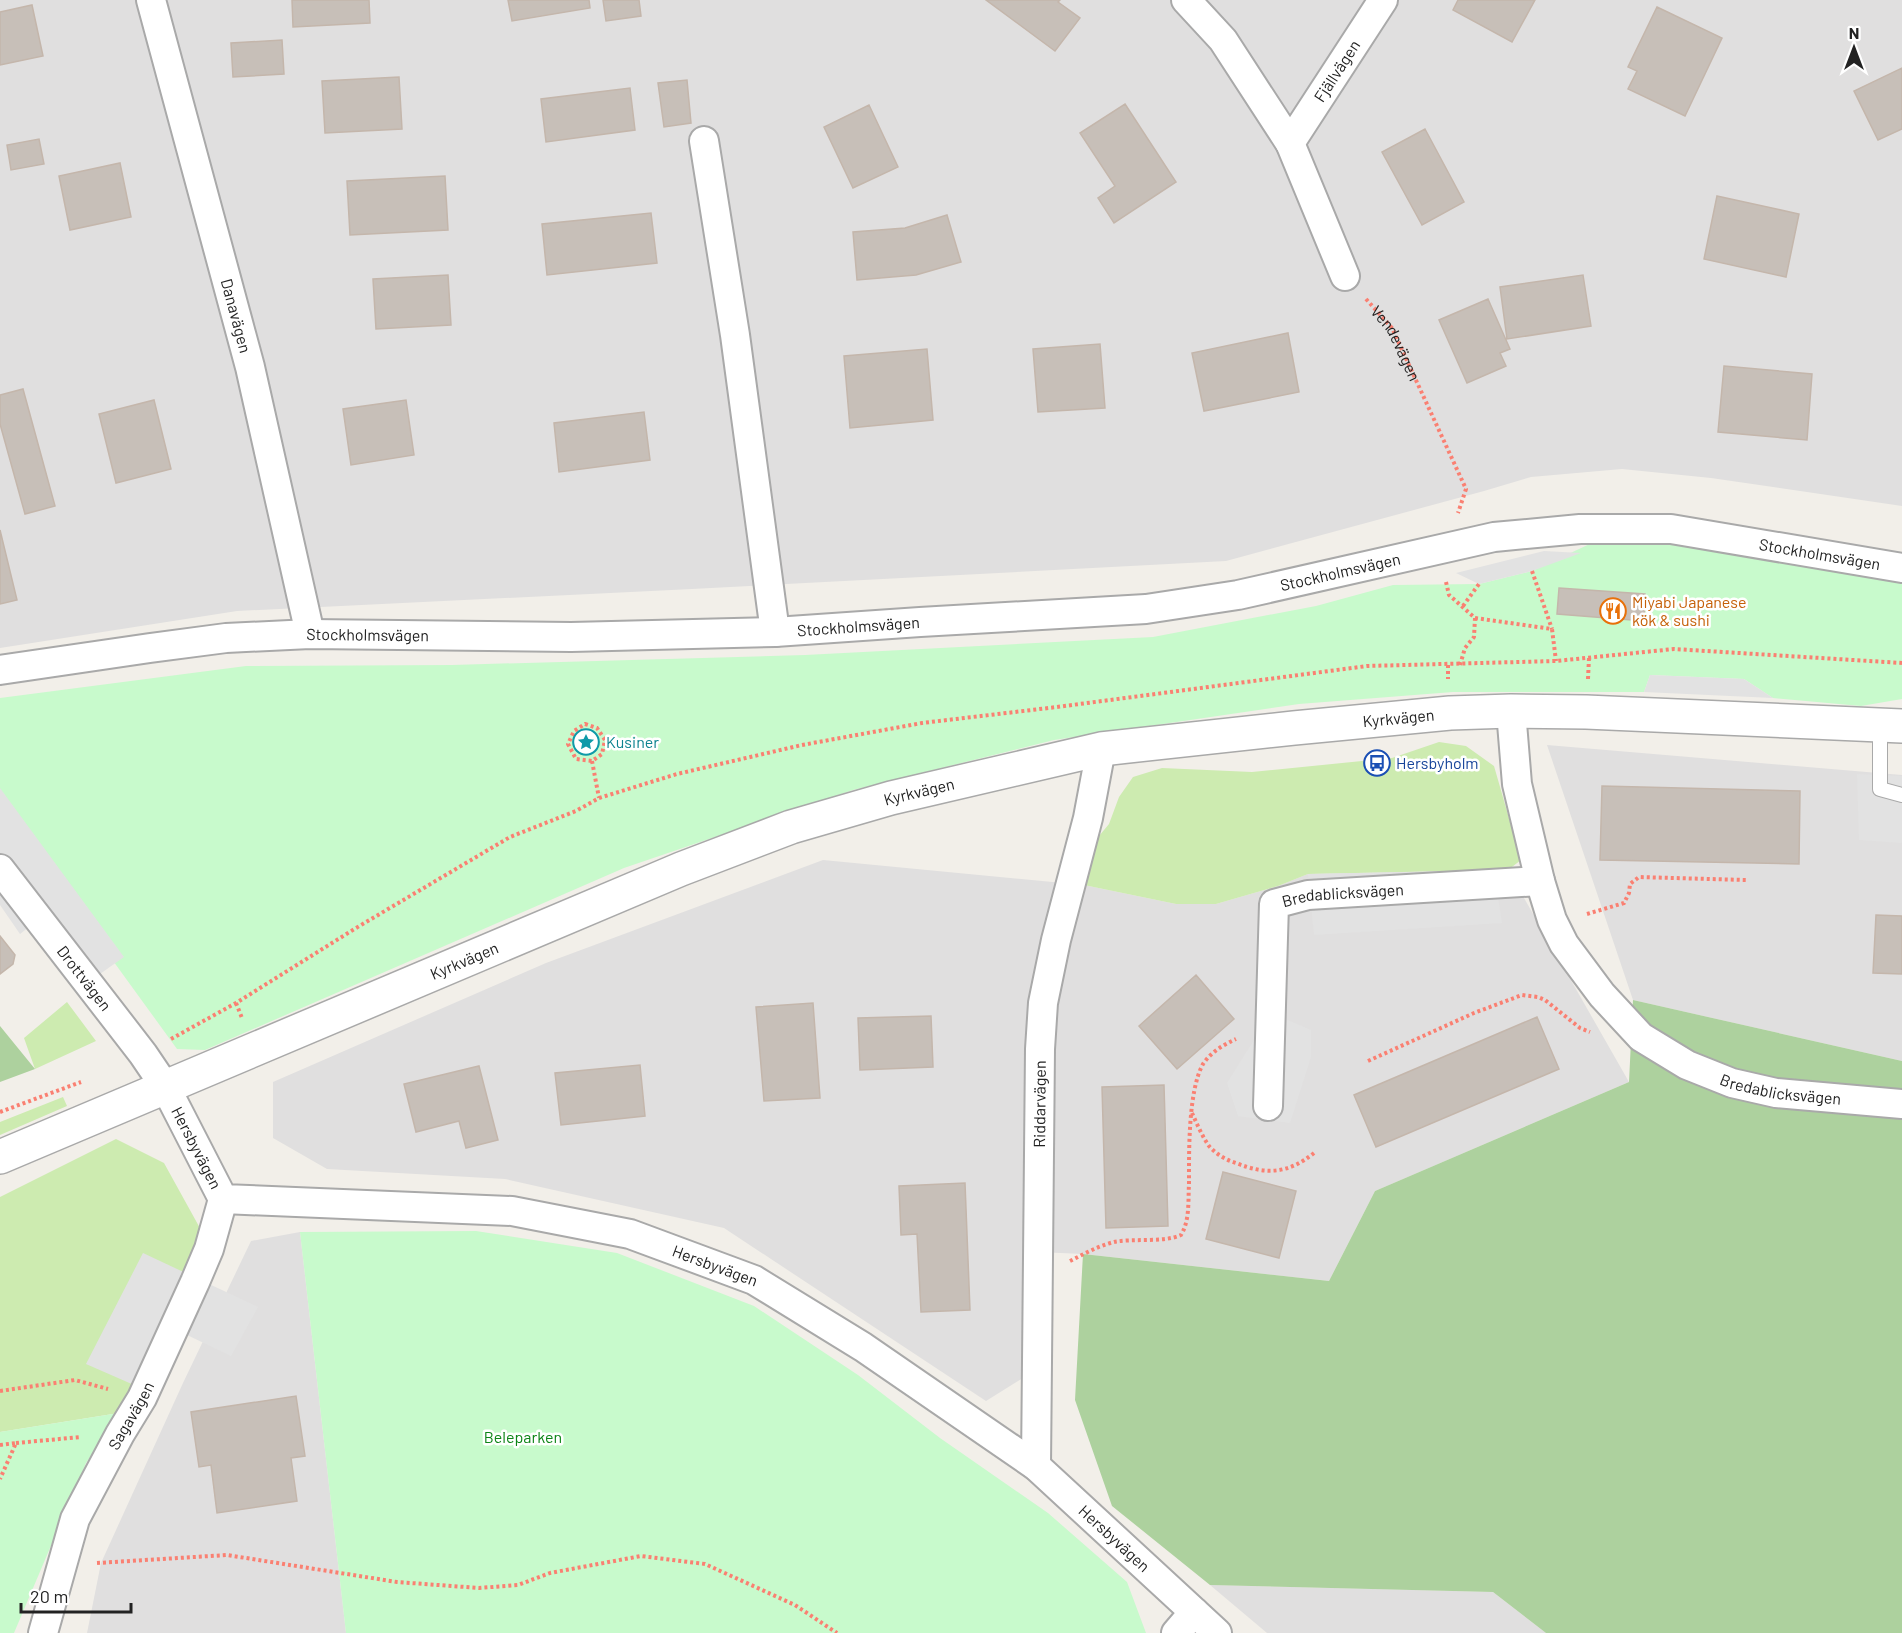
<svg xmlns="http://www.w3.org/2000/svg" width="1902" height="1633" viewBox="0 0 1902 1633" font-family="Barlow,sans-serif">
<style>
.residential{fill:#e0dfdf}
.grass{fill:#cdebb0}
.forest{fill:#add19e}
.park{fill:#c8facc}
.parking{fill:#e2e2e2}
.building{fill:#c7bfb8;stroke:#c4b6ab;stroke-width:1.5}
.lines{fill:none;stroke-linecap:round;stroke-linejoin:round}
.service-casing{stroke:#a9a9a9;stroke-width:16}
.minor-casing{stroke:#a9a9a9;stroke-width:32}
.tertiary-casing{stroke:#a9a9a9;stroke-width:36}
.path{stroke:#fa8072;stroke-width:4;stroke-dasharray:3 3;stroke-linecap:butt}
.service{stroke:#fff;stroke-width:14}
.minor{stroke:#fff;stroke-width:28}
.tertiary{stroke:#fff;stroke-width:33}
.labels{text-anchor:middle;stroke-width:5;stroke-linejoin:round;paint-order:stroke}
.street-label{font-size:16px;fill:#222;stroke:#fff}
.food-label{font-size:16px;fill:#c56008;stroke:#fff;text-anchor:start}
.culture-label{font-size:16px;fill:#0d838f;stroke:#fff;text-anchor:start}
.transit-label{font-size:16px;fill:#164399;stroke:#fff;text-anchor:start}
.park-label{font-size:16px;fill:#0c8416;stroke:#fff}
</style>
<rect width="100%" height="100%" fill="#f2efe9"/>
<!-- residential -->
<path class="residential" d="M0,0H1902V506L1711,478L1622,469L1531,477L1484,491L1226,561L692,589L237,611L0,648Z
M1547,745L1902,775V1061L1633,1000Z
M823,860L1084,885L1176,904H1216L1278,886L1308,874L1508,870L1629,1082L1375,1191L1329,1281L1083,1254L1038,1252L1023,1378L986,1401L724,1228L505,1179L327,1169L273,1138V1082L546,963Z
M300,1232L346,1633H87L101,1563L183,1383L251,1241Z
M1210,1585L1493,1592L1546,1633H1267Z"/>
<!-- grass -->
<path class="grass" d="M1439,742L1466,746L1494,766L1521,860L1508,870L1308,874L1278,886L1216,904H1176L1084,885L1099,836L1109,824L1119,797L1133,777L1162,768L1252,772L1392,758Z
M67,1002L96,1041L35,1069L24,1038Z
M63,1097L67,1106L0,1135V1122Z
M116,1139L164,1163L201,1230L188,1275L119,1413L0,1432V1197Z"/>
<!-- forest -->
<path class="forest" d="M1633,1000L1902,1061V1633H1546L1493,1592L1210,1585L1112,1506L1075,1400L1083,1254L1329,1281L1375,1191L1629,1082Z
M0,1026L35,1069L0,1082Z"/>
<!-- park -->
<path class="park" d="M1661,540L1902,582V699L1861,706L1773,698L1744,679L1650,675L1644,692H1453L1299,704L1054,740L853,790L624,868L205,1050L177,1049L0,805V698L246,666L452,665L805,655L1153,637L1316,606L1393,585L1479,584L1532,571L1594,542Z
M476,1231L617,1253L754,1306L858,1375L940,1438L1048,1513L1127,1582L1146,1633H346L300,1232Z
M119,1413L86,1463L14,1633H0V1432Z"/>
<!-- parking -->
<path class="parking" d="M1544,551L1581,553L1532,571L1479,584L1456,573Z
M1650,675L1744,679L1773,698L1644,692Z
M1857,774L1902,776V843L1859,840Z
M0,788L124,957L90,981L44,915L20,934L0,905Z
M1494,870L1502,923L1314,935L1308,874Z
M1271,1013L1311,1030V1057L1290,1123L1238,1116L1227,1083Z
M143,1253L258,1307L231,1356L164,1324L134,1385L86,1364Z"/>
<!-- building -->
<path class="building" d="M292,0H369L370,23L293,27Z
M508,0H589L590,8L512,21Z
M603,0H639L641,16L606,21Z
M986,0H1060L1058,2L1080,18L1055,51Z
M1458,0H1535L1512,42L1453,10Z
M32,5L43,56L0,65V12Z
M1657,7L1722,38L1685,116L1628,89L1637,71L1628,67Z
M282,40L284,74L233,77L231,43Z
M1902,68V129L1878,140L1854,91Z
M399,77L402,129L325,133L322,81Z
M687,80L691,123L664,127L658,83Z
M630,88L635,130L546,142L541,99Z
M1125,104L1176,182L1114,223L1098,198L1115,186L1080,133Z
M869,105L898,167L853,188L824,127Z
M1425,129L1464,202L1422,225L1382,152Z
M39,139L44,164L11,170L7,145Z
M120,163L131,217L70,230L59,176Z
M445,176L448,230L350,235L347,181Z
M1717,196L1799,214L1786,277L1704,259Z
M651,213L657,263L547,275L542,224Z
M947,215L961,262L916,275L857,280L853,232L905,228Z
M448,275L451,325L376,329L373,279Z
M1583,275L1591,326L1507,339L1500,287Z
M1488,299L1510,349L1500,353L1506,366L1467,383L1439,320Z
M1288,333L1299,392L1204,411L1192,353Z
M1100,344L1105,408L1038,412L1033,349Z
M927,349L933,420L850,428L844,356Z
M1724,366L1812,374L1807,440L1718,432Z
M23,389L55,506L25,514L0,424V395Z
M154,400L171,469L116,483L99,414Z
M406,400L414,455L351,465L343,409Z
M644,412L650,460L559,472L554,423Z
M0,530L17,600L0,604Z
M1559,588L1645,594L1644,621L1557,614Z
M1602,786L1800,791L1799,864L1600,860Z
M1876,915L1902,916V974L1873,973Z
M0,936L15,955L13,964L0,974Z
M1196,975L1234,1019L1177,1069L1139,1026Z
M813,1003L820,1098L764,1101L756,1007Z
M931,1016L933,1067L860,1070L858,1018Z
M1537,1017L1559,1069L1376,1147L1354,1095Z
M640,1065L645,1116L561,1125L555,1073Z
M479,1066L498,1140L466,1148L459,1121L416,1132L404,1084Z
M1164,1085L1168,1226L1106,1228L1102,1087Z
M1223,1172L1296,1191L1279,1258L1206,1239Z
M965,1183L970,1310L921,1312L917,1234L901,1235L899,1186Z
M296,1396L305,1456L291,1458L297,1501L217,1513L211,1465L199,1467L191,1412Z"/>
<g class="lines">
<!-- service casing -->
<g class="service-casing">
<path id="service" d="M1880,724V789L1902,795"/>
</g>
<!-- minor casing -->
<g class="minor-casing">
<g id="minor">
<path id="s2" d="M151,0L250,367L310,634"/>
<path d="M1186,0L1223,40L1290,143L1345,276"/>
<path d="M704,141L735,335L775,632"/>
<path id="s3" d="M1290,143L1383,0"/>
<path id="s4" d="M0,670L150,648L226,638L310,634L571,637L775,632L920,622L1146,609L1238,595L1494,537L1580,529H1671L1902,568"/>
<path id="s5" d="M1511,711L1517,784L1540,881L1552,920L1564,944L1602,995L1641,1037L1687,1065L1732,1083L1776,1093L1902,1104"/>
<path id="s6" d="M0,869L143,1054L166,1088L223,1199L512,1211L630,1234L754,1280L863,1347L1036,1466L1217,1633"/>
<path id="s7" d="M1268,1106L1274,904L1308,895L1540,881"/>
<path id="s8" d="M1036,1466L1040,1049L1043,1003L1056,940L1088,818L1101,749"/>
<path id="s9" d="M43,1633L75,1519L120,1434L142,1398L195,1282L209,1249L223,1199"/>
<path d="M1176,1633L1194,1612"/>
</g>
</g>
<!-- tertiary casing -->
<g class="tertiary-casing">
<g id="tertiary">
<path id="s10" d="M0,1157L681,869L791,827L891,798L1101,749L1294,728L1450,713L1511,711L1586,712L1902,726"/>
</g>
</g>
<!-- path -->
<g class="path">
<path id="s1" d="M1366,299L1392,328L1466,489L1458,513"/>
<path d="M1532,571L1552,629"/>
<path d="M1446,582L1449,595L1475,618L1474,637L1465,648L1460,665"/>
<path d="M1463,606L1479,584"/>
<path d="M1475,618L1552,629L1556,661"/>
<path d="M1448,665V679"/>
<path d="M1588,679L1589,658"/>
<path d="M585,724L597,728L605,740L602,754L592,761L576,759L568,744L574,731Z"/>
<path d="M592,761L599,798"/>
<path d="M1587,914L1624,903L1629,893L1630,884L1639,877L1746,880"/>
<path d="M236,1003L242,1018"/>
<path d="M171,1039L236,1003L356,928L510,837L576,811L599,798L677,774L802,745L922,723L1057,707L1367,666L1556,661L1674,649L1902,663"/>
<path d="M1368,1061L1474,1013L1522,995L1538,997L1545,1000L1580,1028L1590,1032"/>
<path d="M0,1112L81,1082"/>
<path d="M1192,1113C1197,1124 1202,1136 1209,1146C1216,1154 1226,1160 1236,1163C1266,1175 1288,1174 1314,1153"/>
<path d="M1070,1261C1084,1254 1098,1246 1114,1242C1134,1238 1163,1243 1181,1235C1190,1220 1188,1201 1189,1184C1189,1153 1188,1091 1203,1064C1211,1052 1223,1045 1236,1039"/>
<path d="M0,1391L75,1380L108,1389"/>
<path d="M16,1443L81,1437"/>
<path d="M0,1445L16,1443L0,1479"/>
<path d="M97,1563L227,1555L397,1582L479,1588L518,1585L550,1573L641,1556L705,1564L795,1605L837,1633"/>
</g>
<!-- service -->
<use href="#service" class="service"/>
<!-- minor -->
<use href="#minor" class="minor"/>
<!-- tertiary -->
<use href="#tertiary" class="tertiary"/>
</g>
<!-- icons -->
<defs>
<g id="restaurant-ring" transform="scale(1.35)"><circle r="9.5" fill="#fff" stroke="#e8710a" stroke-width="1.5"/><path d="M-5-6h1v4h1v-4h1v4h1v-4h1v5L-1.5 .5V6h-2V.5L-5-1ZM5-6V6H3V1.5H1.5Q1.5-4 5-6Z" fill="#e8710a"/></g>
<g id="sight-ring" transform="scale(1.35)"><circle r="9.5" fill="#fff" stroke="#0f9aa8" stroke-width="1.5"/><path d="M0-6L1.8-2.2L6-1.7L2.9 1.2L3.7 5.4L0 3.3L-3.7 5.4L-2.9 1.2L-6-1.7L-1.8-2.2Z" fill="#0f9aa8"/></g>
<g id="bus-ring" transform="scale(1.35)"><circle r="9.5" fill="#fff" stroke="#1a4fb4" stroke-width="1.5"/><path d="M-5-6H5V4H4V6H2V4H-2V6H-4V4H-5ZM-3.5-4V0h7V-4ZM-3.5 1.2v1.5H-2V1.2ZM2 1.2v1.5H3.5V1.2Z" fill="#1a4fb4"/></g>
</defs>
<g fill-rule="evenodd">
<use href="#restaurant-ring" x="1613" y="611"/>
<use href="#sight-ring" x="586" y="742"/>
<use href="#bus-ring" x="1377" y="763"/>
</g>
<g class="labels">
<!-- street labels -->
<g class="street-label">
<text dy="6" stroke="none"><textPath href="#s3" startOffset="86">Fjällvägen</textPath></text>
<text dy="6" stroke="none"><textPath href="#s2" startOffset="327">Danavägen</textPath></text>
<text dy="6" stroke="none"><textPath href="#s1" startOffset="54">Vendevägen</textPath></text>
<text dy="6" stroke="none"><textPath href="#s4" startOffset="1833">Stockholmsvägen</textPath></text>
<text dy="6" stroke="none"><textPath href="#s4" startOffset="1347">Stockholmsvägen</textPath></text>
<text dy="6" stroke="none"><textPath href="#s4" startOffset="861">Stockholmsvägen</textPath></text>
<text dy="6" stroke="none"><textPath href="#s4" startOffset="370">Stockholmsvägen</textPath></text>
<text dy="6" stroke="none"><textPath href="#s10" startOffset="1476">Kyrkvägen</textPath></text>
<text dy="6" stroke="none"><textPath href="#s10" startOffset="990">Kyrkvägen</textPath></text>
<text dy="6" stroke="none"><textPath href="#s7" startOffset="272">Bredablicksvägen</textPath></text>
<text dy="6" stroke="none"><textPath href="#s10" startOffset="504">Kyrkvägen</textPath></text>
<text dy="6" stroke="none"><textPath href="#s6" startOffset="138">Drottvägen</textPath></text>
<text dy="6" stroke="none"><textPath href="#s5" startOffset="513">Bredablicksvägen</textPath></text>
<text dy="6" stroke="none"><textPath href="#s8" startOffset="362">Riddarvägen</textPath></text>
<text dy="6" stroke="none"><textPath href="#s6" startOffset="342">Hersbyvägen</textPath></text>
<text dy="6" stroke="none"><textPath href="#s6" startOffset="900">Hersbyvägen</textPath></text>
<text dy="6" stroke="none"><textPath href="#s9" startOffset="236">Sagavägen</textPath></text>
<text dy="6" stroke="none"><textPath href="#s6" startOffset="1386">Hersbyvägen</textPath></text>
</g>
<!-- food labels -->
<g class="food-label">
<text x="1632" y="608">Miyabi Japanese<tspan x="1632" dy="18">kök &amp; sushi</tspan></text>
</g>
<!-- culture labels -->
<g class="culture-label">
<text x="606" y="748">Kusiner</text>
</g>
<!-- transit labels -->
<g class="transit-label">
<text x="1396" y="769">Hersbyholm</text>
</g>
<!-- park labels -->
<g class="park-label">
<text x="523" y="1443">Beleparken</text>
</g>
</g>
<!-- north arrow -->
<g transform="translate(1854 48)" stroke="#ffffff" stroke-width="4.5" paint-order="stroke">
<path d="M0-4.5L10 22L0 15L-10 22Z" fill="#222222"/>
<text y="-9" font-size="16" font-weight="bold" text-anchor="middle" fill="#222222">N</text>
</g>
<!-- scale -->
<path d="M21 1603v9h110v-9" fill="none" stroke="#222222" stroke-width="3"/>
<text x="30" y="1603" font-size="18" fill="#222222" stroke="#ffffff" stroke-width="4.5" paint-order="stroke">20 m</text>
</svg>
